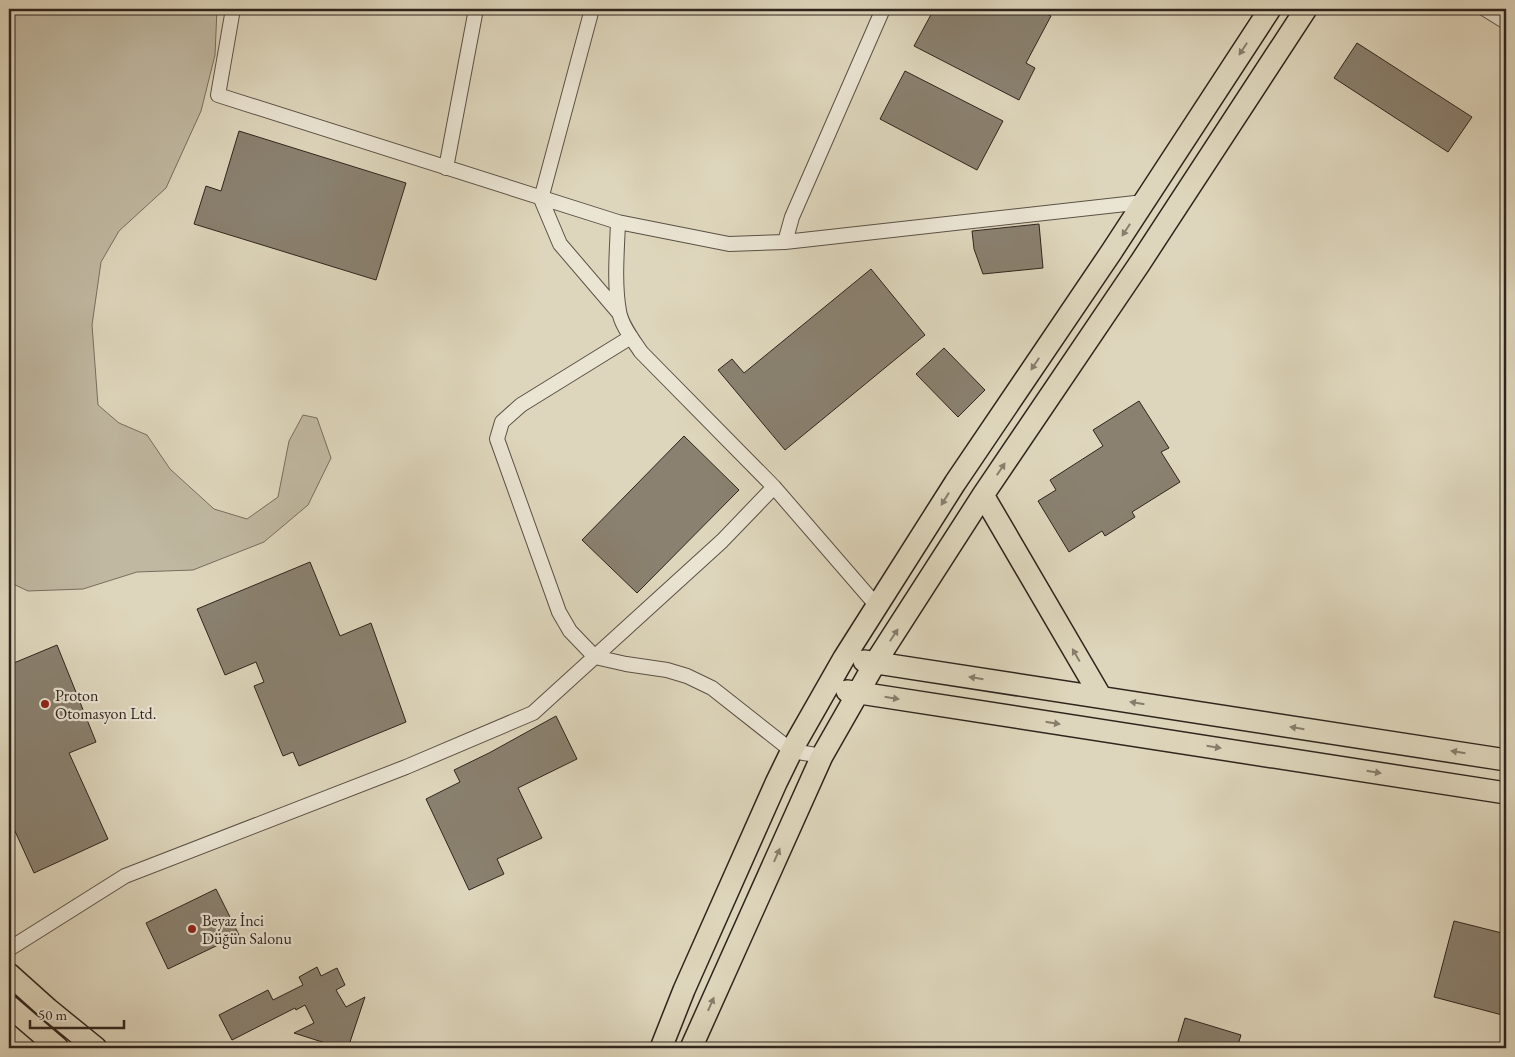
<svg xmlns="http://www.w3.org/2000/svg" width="1515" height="1057" viewBox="0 0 1515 1057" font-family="'EB Garamond',serif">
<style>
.green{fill:#c0b8a1;stroke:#786e5f}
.building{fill:#8a8170;stroke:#2f251d}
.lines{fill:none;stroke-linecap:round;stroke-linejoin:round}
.minor-casing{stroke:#5b5145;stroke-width:16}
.primary-casing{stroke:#2f251d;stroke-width:24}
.minor{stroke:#eae4d3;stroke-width:14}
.primary{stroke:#ded6bc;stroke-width:21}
.oneway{fill:#867e6c}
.poi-dot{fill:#8f2418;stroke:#eae4d3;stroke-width:2}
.labels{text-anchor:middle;stroke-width:4.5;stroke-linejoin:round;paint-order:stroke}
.poi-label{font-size:16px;fill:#2f251d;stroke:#eae4d3;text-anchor:start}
</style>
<rect width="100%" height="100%" fill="#ded6bc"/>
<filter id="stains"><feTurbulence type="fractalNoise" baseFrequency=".004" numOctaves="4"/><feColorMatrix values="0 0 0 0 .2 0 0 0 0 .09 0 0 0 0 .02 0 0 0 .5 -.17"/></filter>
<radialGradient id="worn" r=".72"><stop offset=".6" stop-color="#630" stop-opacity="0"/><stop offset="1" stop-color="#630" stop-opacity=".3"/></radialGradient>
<!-- green -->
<path class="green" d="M9,9H217L215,55L201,111L166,188L119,231L101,262L92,325L98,405L119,423L147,435L170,469L214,509L247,519L278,497L289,441L303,415L317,418L331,458L308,505L264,542L193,570L137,572L83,589L28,591L9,582Z"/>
<!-- building -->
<path class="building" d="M934,9H1036L1051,16L1026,63L1035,68L1019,100L914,46Z
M1357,43L1472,117L1448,152L1334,78Z
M905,71L1003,121L977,170L880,119Z
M239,131L406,183L376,280L194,224L206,186L221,191Z
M1039,224L1043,268L983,274L974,249L972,231Z
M871,269L925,335L785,450L718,370L732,359L744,373Z
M944,348L985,390L958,417L916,374Z
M1139,401L1169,448L1161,452L1180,482L1132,512L1135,517L1105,536L1102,531L1069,552L1038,501L1056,490L1050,480L1103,446L1093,430Z
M684,436L739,490L637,593L582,540Z
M310,562L340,636L371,623L406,722L299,766L293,752L283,756L254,686L264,682L256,662L225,675L197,609Z
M57,645L96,742L69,753L108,839L34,873L9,818V665Z
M556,716L577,759L518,788L542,838L497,859L504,874L469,890L426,799L460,782L454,770L489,753Z
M216,889L239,935L168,969L146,923Z
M1454,921L1506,934V1016L1434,997Z
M317,967L321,976L337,968L345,985L336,990L346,1007L365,997L348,1048H341L294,1033L314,1023L305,1005L296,1010L295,1008L232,1040L219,1015L268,990L273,1000L303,985L299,977Z
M1185,1018L1241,1035L1237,1048H1176Z"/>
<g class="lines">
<!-- minor casing -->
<g class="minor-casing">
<path id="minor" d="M233,9L218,95L618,222
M592,9L541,199L560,244L619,313
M1485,9L1506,22
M446,168L476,9
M785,242L792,217L883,9
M631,337L521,405L502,422L497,439L559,612L570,631L595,657L626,664L667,670L687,676L712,688L792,751L822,756
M877,606L774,487L641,352C633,340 621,325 619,311C614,283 617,251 618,222L729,244L785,242L1144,202
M9,949L125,876L406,767L533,713L722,541L774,487"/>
</g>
<!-- primary casing -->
<g class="primary-casing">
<path id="primary" d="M983,495L1101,697
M864,661L1506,760
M847,691L1506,793
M9,974L48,1009L96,1048
M9,1006L58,1048
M661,1048L684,990L776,783L795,744L844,658L955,483L1112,251L1270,9
M691,1048L822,756L875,663L983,495L1140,263L1306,9"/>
</g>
<!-- minor -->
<use href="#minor" class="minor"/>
<!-- primary -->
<use href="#primary" class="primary"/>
</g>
<!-- one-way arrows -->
<defs><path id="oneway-solid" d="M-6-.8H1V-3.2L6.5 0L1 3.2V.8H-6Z" transform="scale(1.25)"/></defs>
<g class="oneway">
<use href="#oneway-solid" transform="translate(1243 49) rotate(123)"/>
<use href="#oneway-solid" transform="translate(1126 230) rotate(123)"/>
<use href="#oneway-solid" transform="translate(1035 364) rotate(124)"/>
<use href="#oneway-solid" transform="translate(1001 469) rotate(-56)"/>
<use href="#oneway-solid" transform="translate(945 499) rotate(122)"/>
<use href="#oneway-solid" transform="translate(894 635) rotate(-57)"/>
<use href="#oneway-solid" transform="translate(1076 655) rotate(-120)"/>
<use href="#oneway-solid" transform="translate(976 678) rotate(-171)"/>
<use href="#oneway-solid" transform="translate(892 698) rotate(9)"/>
<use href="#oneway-solid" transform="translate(1137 703) rotate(-171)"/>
<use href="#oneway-solid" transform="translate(1053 723) rotate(9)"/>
<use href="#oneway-solid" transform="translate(1297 728) rotate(-171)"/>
<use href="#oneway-solid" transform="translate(1214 747) rotate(9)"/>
<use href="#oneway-solid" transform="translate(1458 752) rotate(-171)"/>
<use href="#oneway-solid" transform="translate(1374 772) rotate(9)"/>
<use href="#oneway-solid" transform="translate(777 855) rotate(-66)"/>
<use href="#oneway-solid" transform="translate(711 1004) rotate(-66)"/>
</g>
<!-- markers -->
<g class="poi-dot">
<circle cx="45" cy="704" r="5"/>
<circle cx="192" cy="929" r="5"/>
</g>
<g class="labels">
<!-- poi labels -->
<g class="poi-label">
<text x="55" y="701">Proton<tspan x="55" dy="18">Otomasyon Ltd.</tspan></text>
<text x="202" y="926">Beyaz İnci<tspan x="202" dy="18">Düğün Salonu</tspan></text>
</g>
</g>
<!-- margin -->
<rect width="1515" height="1057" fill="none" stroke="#ded6bc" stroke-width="30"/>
<rect x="10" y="10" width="1495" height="1037" fill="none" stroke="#2f251d" stroke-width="2.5"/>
<rect x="15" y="15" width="1485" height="1027" fill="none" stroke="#2f251d"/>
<!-- scale -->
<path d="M30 1020v8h94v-8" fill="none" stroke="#2f251d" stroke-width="2.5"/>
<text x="38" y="1020" font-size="15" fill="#2f251d" stroke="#eae4d3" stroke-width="4" paint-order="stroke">50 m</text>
<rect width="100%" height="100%" filter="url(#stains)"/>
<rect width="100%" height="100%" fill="url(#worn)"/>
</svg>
